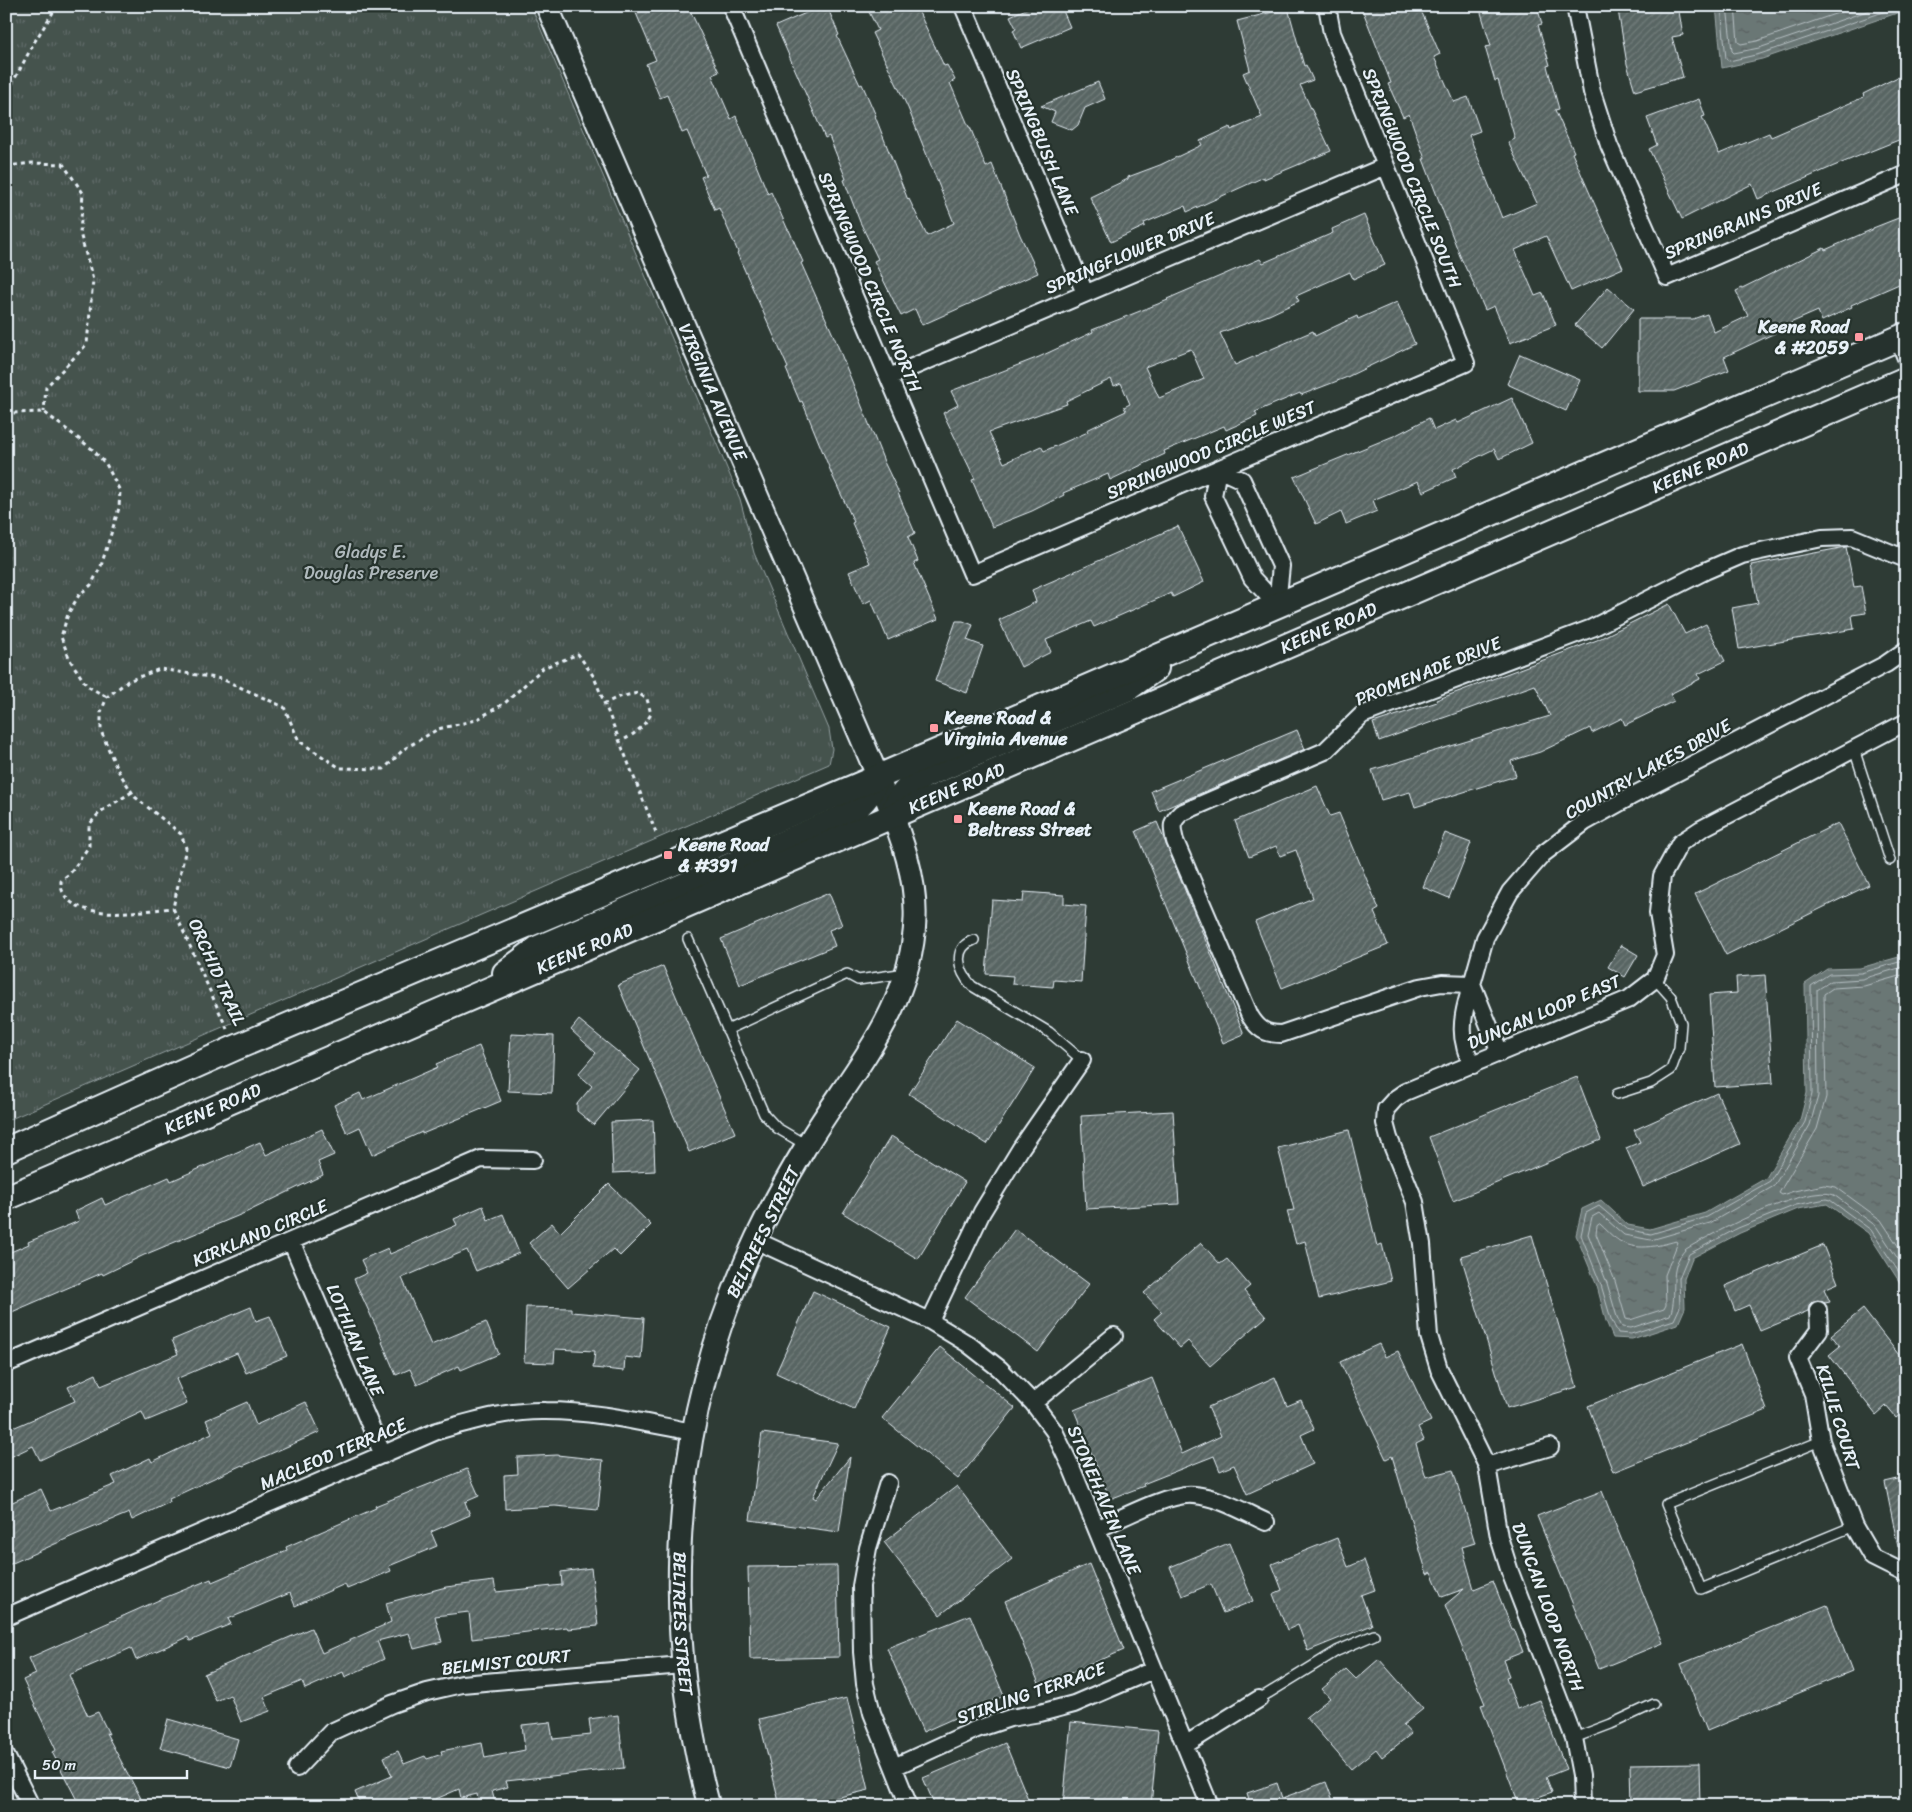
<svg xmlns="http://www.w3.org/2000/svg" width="1912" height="1812" viewBox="0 0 1912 1812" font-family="Sriracha,sans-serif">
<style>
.grass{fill:url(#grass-tufts);stroke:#96a2a3}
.water{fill:url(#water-ripples);stroke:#9da8a9}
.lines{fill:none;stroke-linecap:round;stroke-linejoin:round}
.shore{stroke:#b6c0c4;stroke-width:1}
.building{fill:url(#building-hatch);stroke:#e8f1f8;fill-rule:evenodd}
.service-casing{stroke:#e8f1f8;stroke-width:12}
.minor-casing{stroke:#e8f1f8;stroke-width:20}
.tertiary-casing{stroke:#e8f1f8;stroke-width:25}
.secondary-casing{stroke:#e8f1f8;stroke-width:28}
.path{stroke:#e8f1f8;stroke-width:3;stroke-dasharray:4 4;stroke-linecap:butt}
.service{stroke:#26332d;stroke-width:9}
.minor{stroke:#26332d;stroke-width:16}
.tertiary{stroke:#26332d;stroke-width:21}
.secondary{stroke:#26332d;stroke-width:24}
.poi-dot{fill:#ff9aa2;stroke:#26332d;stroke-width:2}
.labels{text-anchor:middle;stroke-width:4.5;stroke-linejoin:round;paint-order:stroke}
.street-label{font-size:18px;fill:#e8f1f8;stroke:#26332d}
.poi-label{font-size:18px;font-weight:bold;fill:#e8f1f8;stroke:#26332d;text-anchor:start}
.park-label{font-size:18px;fill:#afb9bc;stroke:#26332d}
</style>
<defs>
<pattern id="grass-tufts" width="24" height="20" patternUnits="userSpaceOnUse" patternTransform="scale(1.25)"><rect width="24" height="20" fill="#45524e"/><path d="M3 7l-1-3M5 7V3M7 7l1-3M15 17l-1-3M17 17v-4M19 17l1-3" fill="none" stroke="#606b68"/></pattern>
<pattern id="water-ripples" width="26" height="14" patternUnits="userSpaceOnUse" patternTransform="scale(1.25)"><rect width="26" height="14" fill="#6b7775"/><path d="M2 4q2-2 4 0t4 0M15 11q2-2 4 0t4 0" fill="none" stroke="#586060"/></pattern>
<pattern id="building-hatch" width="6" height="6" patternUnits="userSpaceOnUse" patternTransform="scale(1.25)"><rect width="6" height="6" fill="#596563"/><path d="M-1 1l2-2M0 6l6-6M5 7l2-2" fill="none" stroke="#717c7a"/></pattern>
</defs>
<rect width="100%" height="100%" fill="#2e3b35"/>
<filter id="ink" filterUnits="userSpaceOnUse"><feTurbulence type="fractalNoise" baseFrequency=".02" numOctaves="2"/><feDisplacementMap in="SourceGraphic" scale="10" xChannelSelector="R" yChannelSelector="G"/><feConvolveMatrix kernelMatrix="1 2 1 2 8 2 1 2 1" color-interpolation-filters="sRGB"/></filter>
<g filter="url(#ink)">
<!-- grass -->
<path class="grass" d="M6,6H531L740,499L754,553L829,729L832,749L829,764L6,1121Z"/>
<!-- water -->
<path class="water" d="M1716,6H1906V10L1762,59L1722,68Z
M1906,955V1292L1868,1233L1827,1204L1798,1209L1740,1233L1692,1258L1684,1279L1685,1308L1678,1324L1632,1339L1613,1338L1606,1321L1597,1286L1576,1235L1582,1209L1601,1200L1628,1225L1650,1229L1705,1213L1766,1178L1800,1120L1807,1093L1805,984L1827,969L1860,968Z"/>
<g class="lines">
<!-- shore -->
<path class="shore" d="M1721,6L1726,59L1729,61L1760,54L1901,6
M1727,6L1732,51L1734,53L1759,48L1882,6
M1735,6L1738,42L1741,44L1757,41L1858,6
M1906,960L1861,973L1829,974L1811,986L1812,1094L1805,1122L1770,1181L1707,1217L1651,1234L1626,1229L1599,1206L1586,1213L1581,1235L1601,1285L1611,1319L1618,1333L1631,1334L1674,1320L1680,1307L1679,1278L1689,1254L1738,1228L1796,1205L1826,1199L1830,1200L1871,1230L1906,1283
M1906,966L1862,979L1831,981L1817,990L1818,1096L1810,1125L1774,1186L1710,1223L1651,1240L1624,1235L1599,1213L1592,1217L1588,1234L1607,1283L1617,1317L1622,1327L1631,1328L1670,1315C1679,1294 1666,1269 1686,1249C1711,1234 1808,1183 1834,1195L1876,1226L1906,1271
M1906,974L1864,986L1833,988L1824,994L1826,1097L1817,1129L1779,1193L1782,1195L1794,1191L1824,1185L1836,1187L1881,1220L1906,1258
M1600,1224C1606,1229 1611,1236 1618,1240C1635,1252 1658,1246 1676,1241L1678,1242L1665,1275L1666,1305L1664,1309L1630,1320L1626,1319L1615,1281L1596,1234L1597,1226Z"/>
</g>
<!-- building -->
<path class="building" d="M633,6H688L719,72L712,75L731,119L736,116L768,194L771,192L788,230H789L803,262L801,263L835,339L885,464L899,493H898L915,533L908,537L918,561L914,563L938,619L888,640L871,600L863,604L849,572L870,563L852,523L854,522L833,477L802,401L800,402L786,369L788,368L737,253L738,252L719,208L715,210L701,177L706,175L687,131L682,133L667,95L660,98L646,64L656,60Z
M822,6H827L839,35L837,36L860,85L862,84L876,116H875L908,200L909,199L927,236L954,223L908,108L872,33L878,30L866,6H916L944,66L947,65L955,80L950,83L969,127H970L986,167L992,164L1020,235L1038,273L922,325L915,309L901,316L874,261L878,259L860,222L844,180L846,179L829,136L825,138L776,26Z
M1033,6H1061L1070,27L1021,48L1013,30L1016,28L1010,16Z
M1361,6H1419L1440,54L1434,57L1454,102L1468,97L1480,131L1469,135L1502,218L1537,203L1508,142L1515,139L1498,80L1495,81L1485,47L1491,46L1479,6H1537L1542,24L1538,25L1550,65L1547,66L1559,109L1555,110L1574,152L1572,153L1591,196L1623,268L1571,291L1546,236L1515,250L1535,296L1543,293L1556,325L1510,343L1494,306L1485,310L1468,271H1467L1460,256L1423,159H1425L1409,114L1403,117L1388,84L1391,83Z
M1642,6H1678L1683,35L1672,37L1683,77L1635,91L1627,64L1618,10Z
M1288,8L1304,66L1306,65L1313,80L1300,85L1331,151L1264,179V177L1187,212L1185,206L1144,223L1145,226L1111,242L1090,197L1128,179V177L1160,165L1202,145L1200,141L1230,127L1231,130L1262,117L1243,73L1250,70L1237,21Z
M1906,73V137L1834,166L1758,199L1752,184L1682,219L1649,149L1657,145L1647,118L1699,99L1705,116L1702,117L1719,154L1769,133L1771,137L1864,97L1863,94Z
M1098,82L1105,99L1085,108L1078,125L1072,130L1051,122L1055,112L1041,106Z
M1364,215L1385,265L1353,279L1350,272L1296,296L1299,301L1269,315L1220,333L1235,365L1313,331L1315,336L1357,316L1358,319L1397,302L1415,344L1345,378L1301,395L1300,393L1255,412L1257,416L1226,430L1224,426L1164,451L1165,454L1110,480L1108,474L1063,493L1064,495L1032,511L992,527L972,480L975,479L943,413L958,405L951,391L1039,357L1093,332L1092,330L1168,300L1167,299L1260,259L1263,263L1333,233L1332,229ZM1191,349L1204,379L1159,398L1145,367ZM1111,379L1114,386L1121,383L1130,404L1124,407L1126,411L1087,430L1088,432L1044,451L1041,446L1004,463L989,432L1067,404L1066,401Z
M1906,215V281L1851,305L1852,307L1822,321L1818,311L1774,330L1775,333L1724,357L1729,370L1674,391H1638V319H1693L1707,314L1714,332L1748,316L1736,291L1824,248L1825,250L1873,229V228Z
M1608,287L1634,309L1602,348L1575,325Z
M1520,354L1580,380L1566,411L1507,384Z
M1512,398L1532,443L1499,459L1494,449L1453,469L1456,477L1423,492L1418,481L1373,500L1377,511L1346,524L1341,512L1316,524L1294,477L1396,435L1429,418L1434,430L1456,420L1458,423Z
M1178,526L1204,582L1173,597L1171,593L1094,627L1091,621L1046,640L1051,652L1021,667L999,620L1036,602L1032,590Z
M1846,547L1854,587L1861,586L1866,613L1852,615L1854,629L1739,649L1732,608L1758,603L1751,565Z
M1669,604L1685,634L1706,624L1725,661L1698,674L1700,679L1670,694L1674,701L1625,725L1622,718L1592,733L1590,728L1540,752L1511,761L1516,776L1415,807L1410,792L1381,800L1372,770L1550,716L1535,685L1379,741L1373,723L1437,702L1436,700L1597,640Z
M956,621H963L973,625L967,640L983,646L967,693L935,681Z
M1297,730L1305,749L1159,811L1151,791Z
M1317,786L1330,816L1339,813L1379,909L1374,912L1388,945L1282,988L1255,922L1313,898L1296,850L1280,856L1276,846L1249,857L1235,821Z
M1157,822L1244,1034L1223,1043L1136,831Z
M1838,823L1869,885L1726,955L1695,894Z
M1445,833L1471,843L1449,898L1423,887Z
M1024,892L1064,895V904L1086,906L1081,982L1054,980L1053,987L1012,984L1013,976L986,974L992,900L1023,902Z
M829,893L842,925L829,930L835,946L740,985L721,939Z
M1621,945L1638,955L1625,977L1608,967Z
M663,966L735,1133L689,1152L618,985Z
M1765,975L1773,1083L1715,1087L1709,995L1737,993L1736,977Z
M957,1019L1035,1068L987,1144L909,1094Z
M579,1020L640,1070L594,1125L577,1111V1104L592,1086L578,1074L596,1053L571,1030Z
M511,1034L554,1036L552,1093L508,1091Z
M479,1046L501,1101L422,1134V1132L372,1155L360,1127L347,1133L334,1105L360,1093L363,1100L438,1067L436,1064Z
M1577,1077L1601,1140L1453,1201L1429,1137Z
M1717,1093L1740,1144L1643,1187L1626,1148L1640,1142L1634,1130Z
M1173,1111L1179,1204L1086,1209L1081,1116Z
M653,1120L655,1171L613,1173L611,1122Z
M322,1129L334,1155L318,1162L323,1175L247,1212L144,1255L103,1275L102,1273L12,1312L6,1298V1254L29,1244L28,1242L79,1221L75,1211L102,1198L105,1205L169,1177L171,1181L260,1142L266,1155Z
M1349,1130L1377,1246L1382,1244L1391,1281L1319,1299L1305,1241L1296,1244L1287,1211L1294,1210L1278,1148Z
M891,1136L965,1182L918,1259L843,1213Z
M609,1184L651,1225L620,1256L613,1249L568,1288L529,1243L552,1223L560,1233Z
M483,1206L488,1220L503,1214L519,1253L476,1271L467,1250L402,1278L431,1345L486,1322L499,1354L461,1370L459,1366L417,1385L410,1369L396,1375L382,1342H383L354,1279L367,1273L361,1260L388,1248L390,1254L457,1225L454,1219Z
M1015,1229L1089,1284L1038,1352L965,1297Z
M1532,1235L1577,1387L1507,1408L1461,1256Z
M1201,1243L1220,1264L1227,1259L1250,1286L1244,1291L1266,1317L1210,1366L1188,1341L1180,1348L1154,1319L1162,1312L1144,1293Z
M1823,1245L1838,1283L1824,1289L1830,1302L1825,1303L1818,1300L1813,1301L1809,1305L1808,1311L1760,1331L1749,1305L1735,1311L1725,1286Z
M813,1291L891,1327L854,1409L776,1373Z
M251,1307L256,1321L270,1316L287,1356L246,1373L237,1353L176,1379L187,1404L146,1421L142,1412L40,1460L33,1446L6,1459V1431L75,1401L68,1387L96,1374L101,1386L178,1354L172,1340Z
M526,1307L571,1308V1312L644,1318L641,1359L625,1357L624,1371L593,1368L595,1351L555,1349L554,1363L524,1362Z
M1863,1309L1906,1364V1410L1896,1418L1886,1406L1876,1415L1829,1355L1840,1346L1831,1335Z
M1379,1344L1385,1357L1398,1351L1431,1421L1418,1427L1424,1440L1416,1444L1426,1477L1453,1470L1475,1543L1462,1547L1474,1589L1493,1581L1512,1629H1514L1523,1652L1503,1660L1509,1676L1506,1677L1517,1709L1540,1700L1566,1769L1546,1777L1552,1792L1519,1804L1481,1705L1485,1704L1445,1605L1464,1589L1442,1597L1431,1572L1427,1574L1392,1456L1386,1459L1340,1362Z
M1742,1344L1767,1410L1613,1472L1588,1406Z
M940,1347L1015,1408L958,1479L882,1418Z
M1275,1377L1287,1406L1301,1400L1314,1429L1301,1435L1313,1464L1247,1494L1234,1465L1220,1471L1214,1456L1143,1484L1144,1486L1110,1499L1074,1410L1152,1378L1182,1454L1221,1436L1208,1407Z
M247,1402L256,1425L306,1402L320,1432L243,1466L242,1465L169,1499L170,1502L132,1520L129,1513L75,1535L6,1566V1505L41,1489L51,1511L116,1484L112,1476L150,1458L152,1462L212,1433L206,1420Z
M762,1433L838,1443L813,1497L816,1499L850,1457L839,1532L750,1520Z
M557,1455L603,1460L598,1510L555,1506L505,1509L504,1475L518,1474L517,1457Z
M467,1469L479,1496L465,1502L470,1515L431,1532L437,1546L389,1566L391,1571L347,1589L345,1584L295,1606L290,1593L228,1619L231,1624L190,1641L188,1637L136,1660L131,1648L69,1675L88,1716L98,1712L109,1734L106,1733L145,1806H80L52,1752L56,1750L23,1680L36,1674L29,1658L159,1600L211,1579L212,1582L287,1550L286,1547L376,1508L375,1506Z
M1906,1477V1546L1898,1547L1885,1482Z
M957,1486L1012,1559L940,1615L884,1542Z
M1602,1491L1663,1643L1599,1669L1537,1516Z
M1337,1538L1348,1567L1364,1560L1375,1590L1361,1595L1372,1625L1308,1651L1298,1625L1287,1630L1273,1594L1282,1590L1272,1564Z
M1229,1543L1253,1601L1223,1613L1211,1584L1182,1596L1170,1567Z
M1089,1564L1124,1650L1040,1686L1005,1601Z
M837,1566L839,1657L750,1659L748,1567Z
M591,1568L598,1626L568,1629L567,1627L472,1639L469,1612L435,1616L442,1642L414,1649L409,1633L377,1641L384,1659L345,1677L343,1672L305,1689L302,1681L264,1697L270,1711L241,1722L230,1695L216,1701L204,1674L311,1628L322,1653L391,1622L386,1603L446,1587L494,1581L496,1592L562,1585L561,1572Z
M1827,1605L1852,1671L1707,1731L1681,1664Z
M970,1615L1004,1696L923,1732L887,1648Z
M1379,1659L1423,1709L1403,1725L1411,1734L1382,1757L1376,1749L1351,1769L1306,1717L1330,1698L1322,1689L1346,1669L1356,1679Z
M847,1698L869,1790L802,1806H780L759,1719Z
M618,1715L624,1768L506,1781L508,1787L492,1791L496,1806H479L477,1794L461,1798L459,1789L420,1806H361L355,1792L392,1776L384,1757L398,1751L404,1764L425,1756L427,1759L442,1754L441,1751L482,1743L485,1758L525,1750L522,1725L550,1722L553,1739L591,1735L589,1719Z
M168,1719L238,1739L230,1767L160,1748Z
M1071,1722L1158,1731L1151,1806H1063Z
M1005,1743L1031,1806H935L923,1778Z
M1699,1763L1700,1806H1631L1630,1764Z
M1326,1782L1335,1806H1251L1247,1793L1277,1783L1282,1798Z"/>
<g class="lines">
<!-- service casing -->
<g class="service-casing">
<path id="service" d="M1854,749L1890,860
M688,939L764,1114L777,1128L806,1145
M974,940C951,948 959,972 972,986L1049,1032L1082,1060
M727,1030L847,974L858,980L906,973
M1617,1094L1651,1083L1671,1070L1679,1048L1681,1023L1671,997L1655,979
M1821,1441L1666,1504L1701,1589L1854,1526
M1259,1699L1337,1651L1374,1635
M1574,1738L1611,1724L1654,1704"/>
</g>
<!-- minor casing -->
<g class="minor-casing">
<path id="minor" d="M731,6L972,574L1466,363L1332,33L1327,6
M963,6L1085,293
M1575,6L1592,92L1609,145L1667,277L1906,174
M1898,338L1906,358
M889,377L1386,166
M1218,469L1242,480L1281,566L1277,605L1252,578L1213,496Z
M1906,559L1852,537L1822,538L1742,555L1705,571L1592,628L1362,715L1325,751L1181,813C1170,823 1172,828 1175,841L1250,1016C1258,1029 1265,1034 1281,1034L1420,987L1442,983L1472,984L1485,938L1510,892L1543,854L1585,822L1630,797L1886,664L1906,650
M1473,1065C1470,1059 1466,1053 1465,1046C1459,1026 1466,1003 1472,984L1500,1053
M755,1240L930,1321L968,1344L1000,1369L1033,1403L1054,1431L1072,1469L1210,1806
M291,1241L383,1455
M1818,1310L1819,1330L1798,1358L1813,1394L1821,1441L1854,1526L1872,1557L1906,1574
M930,1321L982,1212L1021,1148L1082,1060
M6,1364L481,1159L533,1160
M1033,1403L1114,1336
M1487,1466L1550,1447
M888,1483L868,1548L861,1586L862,1652L865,1684L872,1713L909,1806
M1097,1529C1120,1519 1170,1492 1194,1495C1219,1497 1244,1512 1266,1522
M6,1617L437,1431C472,1421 508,1410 546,1411C596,1411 644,1423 693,1432
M1185,1745L1259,1699
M6,1756L31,1806
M894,1767L977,1729L1010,1718L1040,1713L1074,1704L1153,1670
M297,1768L331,1732L392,1704L427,1692L462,1684L682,1665
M1582,1806L1581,1775L1574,1738L1510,1572L1499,1537L1487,1466L1439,1369L1429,1336L1422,1244L1415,1202L1389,1138L1385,1123L1386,1109L1395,1099L1405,1092L1629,999L1655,979L1665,955L1658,913L1662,876L1680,843L1701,829L1906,722"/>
</g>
<!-- tertiary casing -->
<g class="tertiary-casing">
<g id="tertiary">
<path id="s1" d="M547,6L878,777C895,823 917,869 915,919C912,1010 849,1074 805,1148C777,1194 751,1244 732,1295C669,1456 664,1640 709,1806"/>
</g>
</g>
<!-- secondary casing -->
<g class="secondary-casing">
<g id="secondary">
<path d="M892,815C899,795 906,788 924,776L1127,689L1156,668"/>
<path d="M505,973L538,948L843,817C862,805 869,797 878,777"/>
<path d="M6,1150L235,1048L878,777L1906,335"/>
<path id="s2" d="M6,1198L1906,379"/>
</g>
</g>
<!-- path -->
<path class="path" d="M6,108L13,82L35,41L57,6
M6,166L33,163L63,164L83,193L80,233L93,280L87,344L46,387L44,412
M6,411L10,413L44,412L92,449L106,464L120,491L119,508L101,566L91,585L79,595L68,614L61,637L70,660L87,686L107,697
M603,704L619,697L638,693L647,699L651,714C643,728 634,735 619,742
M132,792L100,812L89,825V846L72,871L61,881C61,884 61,889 63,892C76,923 147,910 173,908
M227,1029L173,908L186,848L181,834L135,797L117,769L101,731V712L107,697L128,681L160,669L222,679L284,707L299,741L340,768L384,769L404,749L438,729L476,720L505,703L543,668L578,654L594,677L657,835"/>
<!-- service -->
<use href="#service" class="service"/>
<!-- minor -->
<use href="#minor" class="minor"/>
<!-- tertiary -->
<use href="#tertiary" class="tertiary"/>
<!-- secondary -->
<use href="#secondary" class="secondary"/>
</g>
</g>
<!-- markers -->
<g class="poi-dot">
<rect x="1854" y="332" width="10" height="10" rx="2.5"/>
<rect x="929" y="723" width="10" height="10" rx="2.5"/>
<rect x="953" y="814" width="10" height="10" rx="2.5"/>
<rect x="663" y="850" width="10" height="10" rx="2.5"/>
</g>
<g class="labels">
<!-- street labels -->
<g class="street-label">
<text transform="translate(1042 142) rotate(67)" y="6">SPRINGBUSH LANE</text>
<text transform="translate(1412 178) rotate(68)" y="6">SPRINGWOOD CIRCLE SOUTH</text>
<text transform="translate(1743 221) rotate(-23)" y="6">SPRINGRAINS DRIVE</text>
<text transform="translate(1130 253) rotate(-23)" y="6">SPRINGFLOWER DRIVE</text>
<text transform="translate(870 282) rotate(67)" y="6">SPRINGWOOD CIRCLE NORTH</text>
<text dy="6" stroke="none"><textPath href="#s1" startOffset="420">VIRGINIA AVENUE</textPath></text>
<text transform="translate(1211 450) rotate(-23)" y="6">SPRINGWOOD CIRCLE WEST</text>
<text dy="6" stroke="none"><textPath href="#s2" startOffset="1845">KEENE ROAD</textPath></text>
<text dy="6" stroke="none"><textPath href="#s2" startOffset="1440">KEENE ROAD</textPath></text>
<text transform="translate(1428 671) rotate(-22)" y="6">PROMENADE DRIVE</text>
<text transform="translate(1648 769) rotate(-29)" y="6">COUNTRY LAKES DRIVE</text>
<text dy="6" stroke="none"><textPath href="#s2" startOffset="1035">KEENE ROAD</textPath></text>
<text dy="6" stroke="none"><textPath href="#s2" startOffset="630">KEENE ROAD</textPath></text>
<text transform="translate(217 972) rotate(66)" y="6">ORCHID TRAIL</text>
<text transform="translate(1544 1012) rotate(-23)" y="6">DUNCAN LOOP EAST</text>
<text dy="6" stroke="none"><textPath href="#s2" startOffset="225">KEENE ROAD</textPath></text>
<text transform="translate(763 1232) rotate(-64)" y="6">BELTREES STREET</text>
<text transform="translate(260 1233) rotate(-23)" y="6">KIRKLAND CIRCLE</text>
<text transform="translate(355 1340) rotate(67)" y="6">LOTHIAN LANE</text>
<text transform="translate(1838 1417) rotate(73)" y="6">KILLIE COURT</text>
<text transform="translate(333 1454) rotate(-23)" y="6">MACLEOD TERRACE</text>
<text transform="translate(1104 1500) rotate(67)" y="6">STONEHAVEN LANE</text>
<text transform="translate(1548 1607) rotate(70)" y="6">DUNCAN LOOP NORTH</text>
<text dy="6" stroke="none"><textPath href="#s1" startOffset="1744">BELTREES STREET</textPath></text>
<text transform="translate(506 1662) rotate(-6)" y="6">BELMIST COURT</text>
<text transform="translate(1031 1693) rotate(-19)" y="6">STIRLING TERRACE</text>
</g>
<!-- poi labels -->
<g class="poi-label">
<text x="1849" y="333" text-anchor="end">Keene Road<tspan x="1849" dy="21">&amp; #2059</tspan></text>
<text x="944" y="724">Keene Road &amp;<tspan x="944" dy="21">Virginia Avenue</tspan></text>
<text x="968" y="815">Keene Road &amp;<tspan x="968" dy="21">Beltress Street</tspan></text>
<text x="678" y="851">Keene Road<tspan x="678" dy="21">&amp; #391</tspan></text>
</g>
<!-- park labels -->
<g class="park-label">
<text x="371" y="558">Gladys E.<tspan x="371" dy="21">Douglas Preserve</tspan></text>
</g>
</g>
<!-- margin -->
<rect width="1912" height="1812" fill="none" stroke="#26332d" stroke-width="25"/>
<rect x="12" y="12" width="1887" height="1787" fill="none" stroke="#e8f1f8" stroke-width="2" filter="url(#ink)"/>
<!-- scale -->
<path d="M35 1770v8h152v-8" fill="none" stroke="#e8f1f8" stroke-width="2.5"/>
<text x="42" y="1770" font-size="15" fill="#e8f1f8" stroke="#26332d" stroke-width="4" paint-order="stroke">50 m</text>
</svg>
